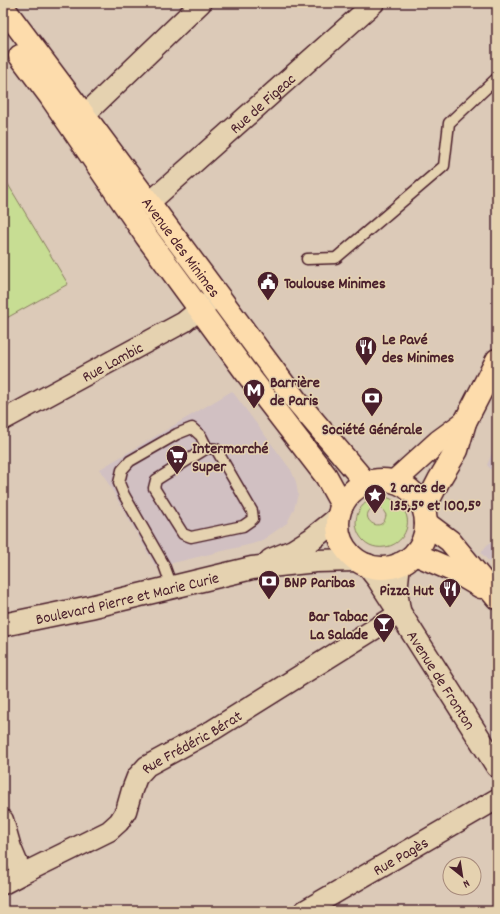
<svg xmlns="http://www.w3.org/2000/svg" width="500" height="914" viewBox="0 0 500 914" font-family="Dekko,sans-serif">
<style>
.built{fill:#d1c0c2}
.green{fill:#c7dd93;stroke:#887e5f;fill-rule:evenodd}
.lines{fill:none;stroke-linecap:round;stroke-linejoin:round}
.lane-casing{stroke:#4a1f2b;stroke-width:13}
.street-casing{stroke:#4a1f2b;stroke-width:23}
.secondary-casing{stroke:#4a1f2b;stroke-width:25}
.primary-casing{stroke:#4a1f2b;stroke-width:25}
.lane{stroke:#e5d2b0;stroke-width:10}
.street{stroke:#e5d2b0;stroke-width:20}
.secondary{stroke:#e5d2b0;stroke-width:22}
.primary{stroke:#fddcac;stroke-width:22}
.labels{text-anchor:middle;stroke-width:3;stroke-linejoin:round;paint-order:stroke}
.street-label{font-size:16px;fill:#4a1f2b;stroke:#e5d2b0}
.poi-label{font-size:16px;font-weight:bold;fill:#4a1f2b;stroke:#e5d2b0;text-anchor:start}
</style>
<rect width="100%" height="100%" fill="#dccab8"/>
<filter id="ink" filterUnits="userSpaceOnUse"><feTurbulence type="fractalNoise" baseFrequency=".025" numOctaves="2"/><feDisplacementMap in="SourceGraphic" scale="8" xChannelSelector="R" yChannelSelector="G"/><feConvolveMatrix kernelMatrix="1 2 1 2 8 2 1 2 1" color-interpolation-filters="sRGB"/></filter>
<g filter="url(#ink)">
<!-- built -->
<path class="built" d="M232,391L291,470L296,482L298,494L294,509L287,523L280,528L261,541L252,544L156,567L100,469Z
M497,441V476L487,465Z
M497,537V570L481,553L486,546Z"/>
<!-- green -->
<path class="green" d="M3,176L68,284L3,320Z
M381,496C401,499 415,517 403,536C399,542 393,546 385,547C353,552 342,504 381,496ZM374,507C380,507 383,509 386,515C383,537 355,517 374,507Z"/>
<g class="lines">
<!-- lane casing -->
<g class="lane-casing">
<path id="lane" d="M307,259L336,258L444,166L449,123L497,78
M207,448L216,449L252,511L253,519L243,526L191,537L183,534L154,488L156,480Z
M172,587L164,565L124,495L119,483L122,470L130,461L177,434L192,428L201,436L207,448"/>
</g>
<!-- street casing -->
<g class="street-casing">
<g id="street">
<path d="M73,126L201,3"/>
<path id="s1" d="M149,203L374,3"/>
<path id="s2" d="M3,420L184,322L200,309L204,304L213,300"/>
<path d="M3,820L11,848L22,874"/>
<path id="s3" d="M3,884L22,874L109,831L119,822L126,811L132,790L137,777L147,766L213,730L400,613"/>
<path id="s4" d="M304,911L497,799"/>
</g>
</g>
<!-- secondary casing -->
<g class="secondary-casing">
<g id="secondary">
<path d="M271,560L293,551L312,539L338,518"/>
<path id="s5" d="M367,565L378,579L400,613L497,766"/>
<path d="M399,610L396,591L399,564"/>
<path id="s6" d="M3,625L90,607L252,568L316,561L356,560"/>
</g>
</g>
<!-- primary casing -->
<g class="primary-casing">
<g id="primary">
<path id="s7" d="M3,7L84,115L295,399L366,483"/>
<path d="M20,56L50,96L146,236L245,371L326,476L342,505"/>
<circle cx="382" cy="524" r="44"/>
<path d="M395,481L439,441L465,422"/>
<path d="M424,509L439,480L457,450L465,422L497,360"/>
<path d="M426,523L450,541L497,598"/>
<path d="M415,554L452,570L481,587"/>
</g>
</g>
<!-- lane -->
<use href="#lane" class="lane"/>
<!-- street -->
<use href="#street" class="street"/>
<!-- secondary -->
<use href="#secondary" class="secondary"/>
<!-- primary -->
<use href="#primary" class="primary"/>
</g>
</g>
<!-- icons -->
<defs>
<g id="civic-pin" transform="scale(1.15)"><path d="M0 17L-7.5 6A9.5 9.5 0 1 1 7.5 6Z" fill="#4a1f2b" stroke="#e5d2b0"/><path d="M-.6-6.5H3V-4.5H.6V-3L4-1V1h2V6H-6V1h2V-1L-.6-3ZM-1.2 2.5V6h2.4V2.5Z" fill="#fff"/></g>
<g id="restaurant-pin" transform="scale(1.15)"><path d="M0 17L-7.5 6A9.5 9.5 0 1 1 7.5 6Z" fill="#4a1f2b" stroke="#e5d2b0"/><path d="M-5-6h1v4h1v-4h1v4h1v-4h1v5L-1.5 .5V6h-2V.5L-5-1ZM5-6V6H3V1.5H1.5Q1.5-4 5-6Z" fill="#fff"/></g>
<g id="metro-pin" transform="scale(1.15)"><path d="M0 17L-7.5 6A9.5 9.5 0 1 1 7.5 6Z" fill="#4a1f2b" stroke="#e5d2b0"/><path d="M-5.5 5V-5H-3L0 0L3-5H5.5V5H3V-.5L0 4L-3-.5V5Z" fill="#fff"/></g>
<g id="bank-pin" transform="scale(1.15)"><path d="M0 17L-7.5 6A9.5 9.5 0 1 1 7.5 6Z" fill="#4a1f2b" stroke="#e5d2b0"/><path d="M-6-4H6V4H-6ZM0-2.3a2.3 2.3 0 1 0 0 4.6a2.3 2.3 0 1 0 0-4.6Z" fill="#fff"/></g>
<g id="supermarket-pin" transform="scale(1.15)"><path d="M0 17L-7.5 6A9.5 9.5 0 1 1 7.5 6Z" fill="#4a1f2b" stroke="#e5d2b0"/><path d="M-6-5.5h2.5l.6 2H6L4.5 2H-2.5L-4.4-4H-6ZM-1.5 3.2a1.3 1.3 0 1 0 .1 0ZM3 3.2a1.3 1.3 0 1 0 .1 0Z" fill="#fff"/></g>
<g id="sight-pin" transform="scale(1.15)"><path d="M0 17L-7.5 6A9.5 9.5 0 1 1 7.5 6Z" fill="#4a1f2b" stroke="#e5d2b0"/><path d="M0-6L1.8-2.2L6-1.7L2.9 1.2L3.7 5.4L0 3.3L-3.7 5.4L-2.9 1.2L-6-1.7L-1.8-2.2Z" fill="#fff"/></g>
<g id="bar-pin" transform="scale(1.15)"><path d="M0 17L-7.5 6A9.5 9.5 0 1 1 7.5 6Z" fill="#4a1f2b" stroke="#e5d2b0"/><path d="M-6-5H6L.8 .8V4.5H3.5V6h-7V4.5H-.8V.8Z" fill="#fff"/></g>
</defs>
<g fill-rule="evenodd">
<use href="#civic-pin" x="268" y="282"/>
<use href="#restaurant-pin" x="366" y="347"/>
<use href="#metro-pin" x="254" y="390"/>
<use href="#bank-pin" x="372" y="398"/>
<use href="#supermarket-pin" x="177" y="456"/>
<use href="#sight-pin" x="375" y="495"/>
<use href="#bank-pin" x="269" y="581"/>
<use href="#restaurant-pin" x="450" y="589"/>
<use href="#bar-pin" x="384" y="624"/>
</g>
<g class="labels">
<!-- street labels -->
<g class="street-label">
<text dy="6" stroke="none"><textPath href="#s1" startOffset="151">Rue de Figeac</textPath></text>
<text dy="6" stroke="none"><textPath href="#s7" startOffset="299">Avenue des Minimes</textPath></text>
<text dy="6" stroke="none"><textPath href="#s2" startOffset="124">Rue Lambic</textPath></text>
<text dy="6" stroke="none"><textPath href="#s6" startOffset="127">Boulevard Pierre et Marie Curie</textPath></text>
<text dy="6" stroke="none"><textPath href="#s5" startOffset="137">Avenue de Fronton</textPath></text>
<text dy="6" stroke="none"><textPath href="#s3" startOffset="246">Rue Frédéric Bérat</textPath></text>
<text dy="6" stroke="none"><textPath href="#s4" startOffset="111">Rue Pagès</textPath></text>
</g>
<!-- poi labels -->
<g class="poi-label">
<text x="284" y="288">Toulouse Minimes</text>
<text x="382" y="344">Le Pavé<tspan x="382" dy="18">des Minimes</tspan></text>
<text x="270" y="387">Barrière<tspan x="270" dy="18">de Paris</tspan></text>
<text x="372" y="434" text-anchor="middle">Société Générale</text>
<text x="192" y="453">Intermarché<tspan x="192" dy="18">Super</tspan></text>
<text x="390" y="492">2 arcs de<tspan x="390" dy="18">135,5° et 100,5°</tspan></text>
<text x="284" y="587">BNP Paribas</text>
<text x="434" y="595" text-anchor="end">Pizza Hut</text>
<text x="368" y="621" text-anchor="end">Bar Tabac<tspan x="368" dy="18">La Salade</tspan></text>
</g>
</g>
<!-- margin -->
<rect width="500" height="914" fill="none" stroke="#e5d2b0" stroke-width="16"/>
<rect x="8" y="8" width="484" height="898" fill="none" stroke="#4a1f2b" stroke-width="1.5" filter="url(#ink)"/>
<!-- north arrow -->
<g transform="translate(462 876) rotate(150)"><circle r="19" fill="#e5d2b0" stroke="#a78a7b"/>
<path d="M0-3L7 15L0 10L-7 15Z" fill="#4a1f2b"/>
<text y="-6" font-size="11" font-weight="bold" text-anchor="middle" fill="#4a1f2b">N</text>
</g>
</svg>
